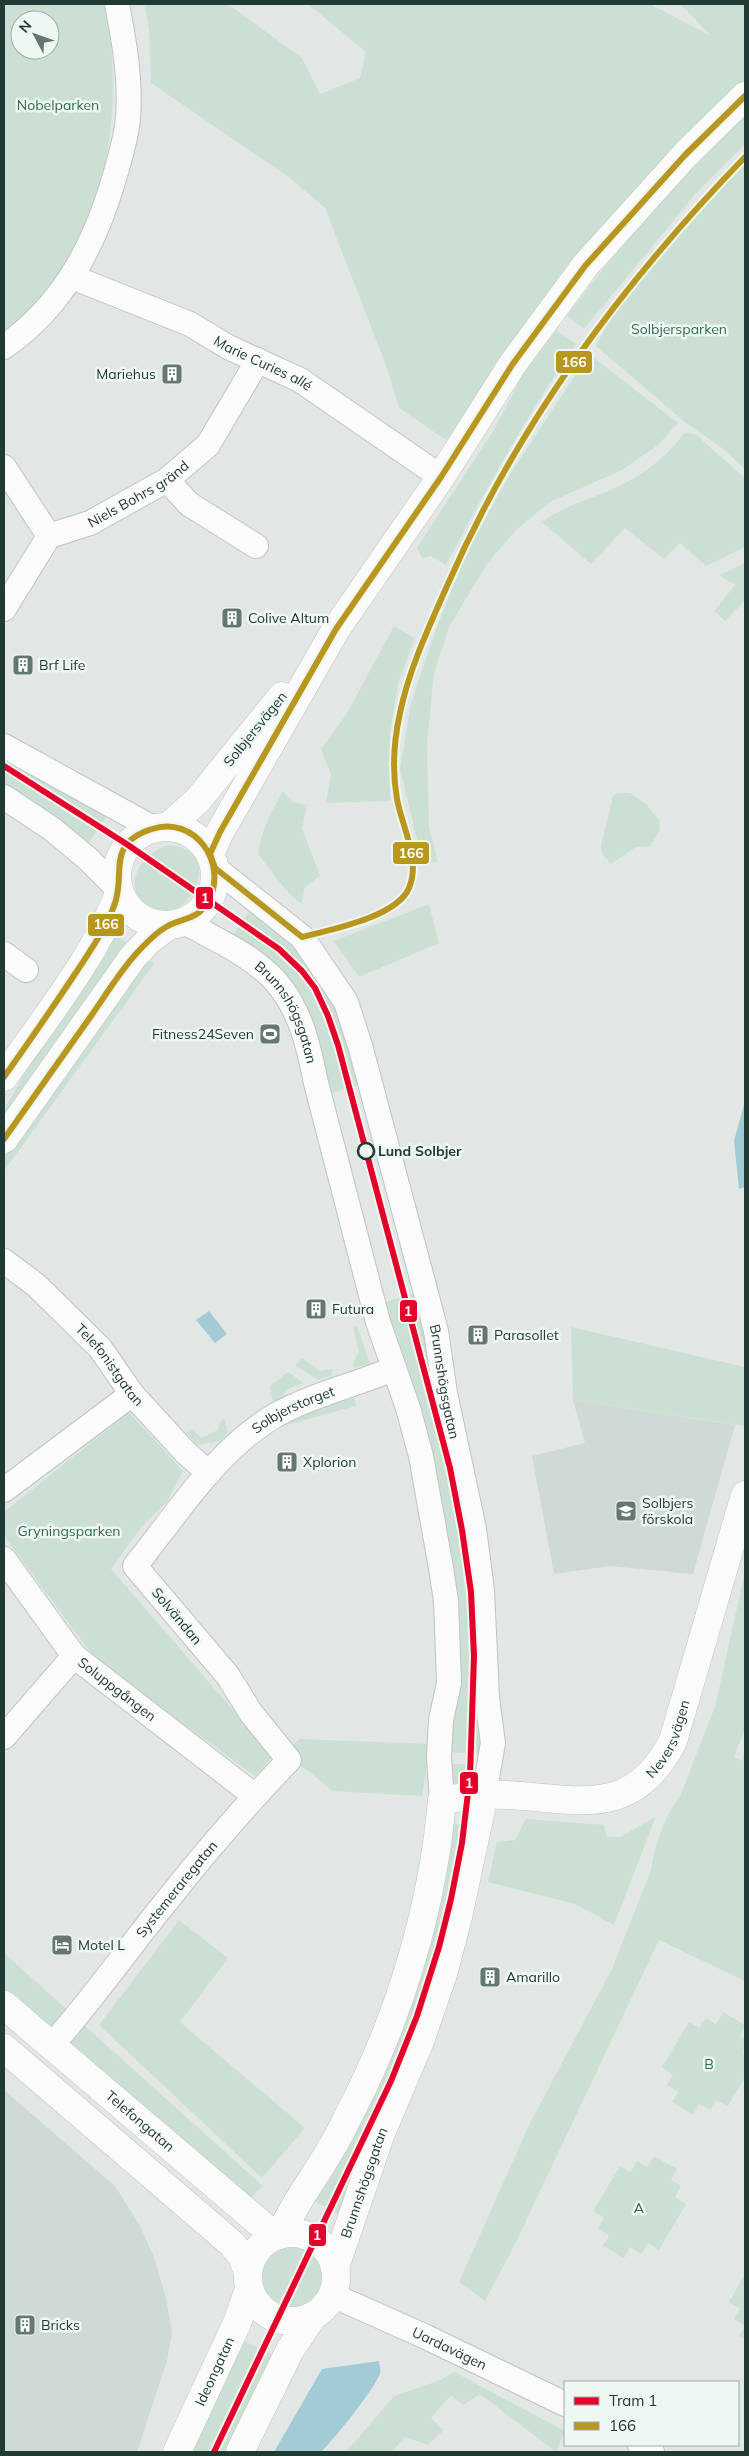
<svg xmlns="http://www.w3.org/2000/svg" width="749" height="2456" viewBox="0 0 749 2456" font-family="Mulish,sans-serif">
<style>
.built{fill:#cfd9d5}
.green{fill:#cbe0d3;fill-rule:evenodd}
.water{fill:#a2cbd6}
.lines{fill:none;stroke-linecap:round;stroke-linejoin:round}
.street-casing{stroke:#bfc4c2;stroke-width:26}
.secondary-casing{stroke:#bdc5c2;stroke-width:29}
.street{stroke:#fbfbfb;stroke-width:24}
.secondary{stroke:#fbfbfb;stroke-width:28}
.bus-1-casing{stroke:#eff7f3;stroke-width:10}
.bus-1{stroke:#b9971e;stroke-width:6}
.tram-1-casing{stroke:#eff7f3;stroke-width:10}
.tram-1{stroke:#e4002b;stroke-width:6}
.stop-dot{fill:#eff7f3;stroke:#203a34;stroke-width:2.5}
.labels{text-anchor:middle;stroke-width:5;stroke-linejoin:round;paint-order:stroke}
.park-label{font-size:14px;fill:#2c6f4a;stroke:#eff7f3}
.street-label{font-size:14px;fill:#203a34;stroke:#eff7f3}
.poi-label{font-size:14px;fill:#203a34;stroke:#eff7f3;text-anchor:start}
.stop-label{font-size:14px;font-weight:bold;fill:#203a34;stroke:#eff7f3;text-anchor:start}
.line-badge{stroke:#eff7f3;stroke-width:2}
.badge-label{font-size:14px;text-anchor:middle;font-weight:bold;fill:#fff}
</style>
<rect width="100%" height="100%" fill="#e2e7e5"/>
<!-- built -->
<path class="built" d="M573,1400L735,1425L693,1574L610,1566L554,1574L532,1456L585,1443Z
M4,2090L115,2186L139,2224L154,2257L166,2298L172,2333L167,2361L137,2452H4Z"/>
<!-- green -->
<path class="green" d="M4,4H105C117,67 115,119 102,182C98,197 96,216 88,230C68,267 38,306 4,332ZM20,20H50V50H20Z
M144,4H228L302,58L320,94L360,78L366,52L308,4H650L711,36L680,4H745V85L502,366L446,440L399,408L387,368L325,208L290,178L151,83L149,28Z
M745,112V144L698,191L584,329L567,316C622,243 679,175 745,112Z
M745,157V469L722,448L686,423L596,346L623,293L718,183Z
M556,330L576,344C527,415 486,489 446,565L431,556L422,558L417,548L495,428L524,372Z
M589,354L678,423L658,445L622,470L550,502L516,530L487,564L450,625L434,673L427,744L429,828L438,862L423,863L400,769L411,703L436,629L468,549L509,476Z
M684,433L695,434L745,478V547L706,566L680,543L664,559L625,528L591,564L542,522C562,507 585,501 608,491C637,479 666,459 684,433Z
M745,563V601L725,621L714,611L735,585L719,575Z
M394,626L415,638L398,684L390,733V801L326,803L331,775L321,749L346,715Z
M4,757L107,815L86,847L4,787Z
M283,791L292,802L307,805L302,828L320,876L305,887L301,904L285,889L258,854C261,830 271,812 283,791Z
M618,793H630L646,804L659,820L660,830L650,847H636L611,864L602,854L601,845L613,796Z
M169,845C236,851 175,945 142,903C123,880 145,851 169,845Z
M429,904L439,943L359,977L334,941Z
M250,910L297,949L333,998L364,1084L323,1095L303,1017L226,945Z
M116,936L131,946L4,1124V1110L45,1038Z
M144,956L154,964L4,1171V1157Z
M419,1292L466,1519L484,1754L446,1752L455,1688L379,1304Z
M357,1326L370,1364L356,1368L352,1365L359,1352L353,1327Z
M571,1327L745,1367V1426L573,1400Z
M302,1358L319,1371L332,1369V1375L318,1380L295,1365Z
M288,1372L304,1383C292,1387 284,1389 281,1401L273,1403L270,1386Z
M354,1398L356,1406L279,1427L291,1417Z
M129,1412L183,1471L167,1502L143,1525L111,1569L273,1756L255,1776L96,1660L4,1536V1512Z
M224,1418L228,1433L220,1441L197,1445L187,1433L192,1428L201,1438L218,1430L219,1424Z
M745,1571V1729L734,1757L742,1761L745,1751V1981L659,1940L516,2242L485,2301L459,2282L530,2123L612,1969L651,1870C655,1847 663,1817 679,1799L715,1707Z
M300,1739L430,1744L422,1796L332,1791L310,1772L289,1760L283,1752Z
M445,1763L484,1766L476,1780L455,1784L451,1782Z
M656,1816L614,1925L575,1904L488,1882L497,1842L515,1840L526,1819L604,1825L607,1837H621Z
M453,1824L470,1826L442,1949L341,2215L307,2197L340,2145L446,1833Z
M179,1920L228,1958L180,2022L305,2128L262,2178L99,2025Z
M4,1953L263,2186L250,2198L150,2117L4,1992Z
M723,2012L745,2025L740,2036L745,2039L743,2053L745,2055V2077L728,2106L716,2100L710,2110L699,2104L693,2115L672,2102L678,2092L667,2085L673,2075L662,2067L689,2022L699,2028L706,2018L716,2024Z
M654,2156L677,2169L671,2180L681,2186L675,2197L686,2204L659,2250L648,2243L641,2254L630,2247L624,2258L603,2246L609,2235L598,2229L604,2218L593,2211L620,2166L630,2172L637,2161L647,2167Z
M262 2276a30 30 0 1 1 60 0a30 30 0 1 1-60 0Z
M745,2274V2340L739,2336L745,2326L734,2319L740,2309L729,2302Z
M238,2338L277,2357L231,2452H184Z
M454,2372L565,2431L556,2452L480,2394L463,2405L451,2395L431,2418L444,2430L428,2445L405,2437L392,2452H346L394,2396L438,2381Z"/>
<!-- water -->
<path class="water" d="M744,1105L745,1187L739,1189L734,1141Z
M209,1311L227,1334L215,1343L196,1320Z
M379,2361C379,2364 381,2369 380,2373C377,2386 333,2441 321,2452H274L322,2369Z"/>
<g class="lines">
<!-- street casing -->
<g class="street-casing">
<g id="street">
<path id="s1" d="M72,277L190,324L228,347L300,380L441,477"/>
<path d="M4,347C65,304 96,243 116,172C121,154 127,135 128,117C131,79 124,41 117,4"/>
<path d="M4,467L49,536"/>
<path d="M167,480L189,504L256,546"/>
<path id="s2" d="M4,609L49,536L90,523L167,480L208,445L258,360"/>
<path d="M4,746L153,828"/>
<path d="M4,797L52,829L87,858L117,888"/>
<path id="s3" d="M215,868L302,937L346,1002L361,1049L436,1331L445,1393L474,1529L482,1590L487,1698L493,1743L484,1795"/>
<path id="s4" d="M184,922C215,939 254,956 277,983C301,1011 309,1048 316,1083L378,1322L408,1408L421,1456L441,1568L446,1601L449,1683L441,1720L439,1757L442,1800"/>
<path d="M4,954L26,970"/>
<path id="s5" d="M4,1261L36,1285L100,1348L132,1394L186,1453L209,1473"/>
<path d="M4,1490L132,1394"/>
<path id="s6" d="M4,1559L74,1656L255,1796"/>
<path d="M4,1737L74,1656"/>
<path id="s7" d="M51,2046C93,1999 129,1947 169,1898C207,1850 247,1804 289,1760L251,1713L228,1676L135,1566C177,1514 217,1449 276,1415C312,1395 355,1385 393,1369"/>
<path id="s8" d="M332,2295L424,2336L565,2404"/>
<path d="M640,2445L652,2452"/>
</g>
</g>
<!-- secondary casing -->
<g class="secondary-casing">
<g id="secondary">
<path d="M169,826L198,800L282,696"/>
<circle cx="166" cy="876" r="49"/>
<path d="M210,854L220,832L336,629L441,477L512,365L585,266L685,155L745,96"/>
<path d="M4,1077C43,1021 95,957 119,893"/>
<path d="M4,1139L133,957L149,940L168,926"/>
<path id="s9" d="M4,2005L275,2236"/>
<path d="M4,2048L231,2243L242,2256L248,2273"/>
<circle cx="292" cy="2277" r="44"/>
<path id="s10" d="M280,2235C294,2203 315,2177 332,2147C340,2134 346,2120 353,2107C401,2013 433,1905 442,1800C463,1798 485,1793 507,1795C579,1799 633,1819 673,1741L745,1495"/>
<path id="s11" d="M335,2267L381,2133L420,2041L443,1974L458,1917L484,1795"/>
<path id="s12" d="M177,2452L237,2323L249,2289"/>
<path d="M240,2452L290,2350L313,2316"/>
</g>
</g>
<!-- street -->
<use href="#street" class="street"/>
<!-- secondary -->
<use href="#secondary" class="secondary"/>
<!-- bus-1 casing -->
<g class="bus-1-casing">
<path id="bus-1" d="M215,868L302,937C330,930 397,917 409,888C421,860 402,827 397,799C392,771 394,740 400,713C409,669 429,627 447,586C518,423 622,284 745,157
M215,868L210,854L220,832L336,629L441,477L512,365L585,266L685,155L745,96
M4,1077C29,1042 53,1007 77,971C90,951 105,930 114,906C127,875 104,844 152,829C194,815 228,862 209,900C198,921 183,917 166,927C154,934 144,945 135,955C119,973 105,996 91,1016C62,1057 33,1098 4,1139"/>
</g>
<!-- bus-1 -->
<use href="#bus-1" class="bus-1"/>
<!-- tram-1 casing -->
<g class="tram-1-casing">
<path id="tram-1" d="M4,766L128,845L279,949L302,971L315,988L328,1016L338,1045L450,1468L462,1530L471,1592L474,1656L470,1776L462,1843L451,1899L439,1947L417,2016L391,2081L214,2452"/>
</g>
<!-- tram-1 -->
<use href="#tram-1" class="tram-1"/>
</g>
<!-- icons -->
<defs>
<g id="building-square" transform="scale(1.125)"><rect x="-9" y="-9" width="18" height="18" rx="4" fill="#647772" stroke="#eff7f3"/><path d="M-4-6H4V6H1V3H-1V6H-4ZM-2.5-4.3h1.7v1.8h-1.7ZM.8-4.3h1.7v1.8H.8ZM-2.5-1h1.7V.8h-1.7ZM.8-1h1.7V.8H.8Z" fill="#fff"/></g>
<g id="stadium-square" transform="scale(1.125)"><rect x="-9" y="-9" width="18" height="18" rx="4" fill="#647772" stroke="#eff7f3"/><path d="M0-5a6.5 5 0 1 0 0 10a6.5 5 0 1 0 0-10ZM-3.5-1.8h7v3.6h-7Z" fill="#fff"/></g>
<g id="school-square" transform="scale(1.125)"><rect x="-9" y="-9" width="18" height="18" rx="4" fill="#647772" stroke="#eff7f3"/><path d="M0-5L7-2L0 1L-7-2ZM-4 1L0 2.5L4 1V4Q0 6-4 4Z" fill="#fff"/></g>
<g id="hotel-square" transform="scale(1.125)"><rect x="-9" y="-9" width="18" height="18" rx="4" fill="#647772" stroke="#eff7f3"/><path d="M-6-4.5h1.5V1H6V5H4.5V3h-9V5H-6ZM-4 0a1.8 1.8 0 1 1 3.6 0ZM.5 0V-2.5h3Q6-2.5 6 0Z" fill="#fff"/></g>
</defs>
<g fill-rule="evenodd">
<use href="#building-square" x="172" y="374"/>
<use href="#building-square" x="232" y="618"/>
<use href="#building-square" x="23" y="665"/>
<use href="#stadium-square" x="270" y="1034"/>
<use href="#building-square" x="316" y="1309"/>
<use href="#building-square" x="478" y="1335"/>
<use href="#building-square" x="287" y="1462"/>
<use href="#school-square" x="626" y="1511"/>
<use href="#hotel-square" x="62" y="1945"/>
<use href="#building-square" x="490" y="1977"/>
<use href="#building-square" x="25" y="2325"/>
</g>
<!-- markers -->
<circle class="stop-dot" cx="366" cy="1151" r="8"/>
<g class="labels">
<!-- park labels -->
<g class="park-label">
<text x="58" y="110">Nobelparken</text>
<text x="679" y="334">Solbjersparken</text>
<text x="69" y="1536">Gryningsparken</text>
<text x="709" y="2069">B</text>
<text x="639" y="2213">A</text>
</g>
<!-- street labels -->
<g class="street-label">
<text dy="5" stroke="none"><textPath href="#s1" startOffset="210">Marie Curies allé</textPath></text>
<text dy="5" stroke="none"><textPath href="#s2" startOffset="185">Niels Bohrs gränd</textPath></text>
<text transform="translate(255 729) rotate(-51)" y="5">Solbjersvägen</text>
<text dy="5" stroke="none"><textPath href="#s4" startOffset="142">Brunnshögsgatan</textPath></text>
<text dy="5" stroke="none"><textPath href="#s5" startOffset="149">Telefonistgatan</textPath></text>
<text dy="5" stroke="none"><textPath href="#s3" startOffset="582">Brunnshögsgatan</textPath></text>
<text dy="5" stroke="none"><textPath href="#s7" startOffset="846">Solbjerstorget</textPath></text>
<text transform="translate(177 1616) rotate(50)" y="5">Solvändan</text>
<text dy="5" stroke="none"><textPath href="#s6" startOffset="174">Soluppgången</textPath></text>
<text dy="5" stroke="none"><textPath href="#s10" startOffset="725">Neversvägen</textPath></text>
<text dy="5" stroke="none"><textPath href="#s7" startOffset="201">Systemeraregatan</textPath></text>
<text dy="5" stroke="none"><textPath href="#s9" startOffset="179">Telefongatan</textPath></text>
<text dy="5" stroke="none"><textPath href="#s11" startOffset="89">Brunnshögsgatan</textPath></text>
<text dy="5" stroke="none"><textPath href="#s8" startOffset="129">Uardavägen</textPath></text>
<text dy="5" stroke="none"><textPath href="#s12" startOffset="89">Ideongatan</textPath></text>
</g>
<!-- poi labels -->
<g class="poi-label">
<text x="156" y="379" text-anchor="end">Mariehus</text>
<text x="248" y="623">Colive Altum</text>
<text x="39" y="670">Brf Life</text>
<text x="254" y="1039" text-anchor="end">Fitness24Seven</text>
<text x="332" y="1314">Futura</text>
<text x="494" y="1340">Parasollet</text>
<text x="303" y="1467">Xplorion</text>
<text x="642" y="1508">Solbjers<tspan x="642" dy="16">förskola</tspan></text>
<text x="78" y="1950">Motel L</text>
<text x="506" y="1982">Amarillo</text>
<text x="41" y="2330">Bricks</text>
</g>
<!-- stop labels -->
<g class="stop-label">
<text x="378" y="1156">Lund Solbjer</text>
</g>
</g>
<g class="line-badge">
<rect x="555" y="350" width="38" height="24" rx="5" fill="#b9971e"/>
<rect x="392" y="841" width="38" height="24" rx="5" fill="#b9971e"/>
<rect x="195" y="886" width="19" height="24" rx="5" fill="#e4002b"/>
<rect x="87" y="913" width="38" height="24" rx="5" fill="#b9971e"/>
<rect x="399" y="1299" width="19" height="24" rx="5" fill="#e4002b"/>
<rect x="459" y="1771" width="20" height="24" rx="5" fill="#e4002b"/>
<rect x="308" y="2223" width="19" height="24" rx="5" fill="#e4002b"/>
</g>
<g class="badge-label">
<text x="574" y="367">166</text>
<text x="411" y="858">166</text>
<text x="205" y="903">1</text>
<text x="106" y="929">166</text>
<text x="408" y="1316">1</text>
<text x="469" y="1788">1</text>
<text x="317" y="2240">1</text>
</g>
<!-- border -->
<rect width="749" height="2456" fill="none" stroke="#203a34" stroke-width="10"/>
<!-- legend -->
<rect x="564" y="2381" width="175" height="65" fill="#eff7f3" stroke="#9caba7"/>
<rect x="574" y="2397" width="25" height="8" fill="#e4002b" stroke="#9caba7"/>
<text x="609" y="2406" font-size="15" fill="#203a34">Tram 1</text>
<rect x="574" y="2422" width="25" height="8" fill="#b9971e" stroke="#9caba7"/>
<text x="609" y="2431" font-size="15" fill="#203a34">166</text>
<!-- north arrow -->
<g transform="translate(35 35) rotate(311)"><circle r="24" fill="#eff7f3" stroke="#9caba7"/>
<path d="M0-4L9 19L0 12L-9 19Z" fill="#647772"/>
<text y="-8" font-size="14" font-weight="bold" text-anchor="middle" fill="#203a34">N</text>
</g>
</svg>
